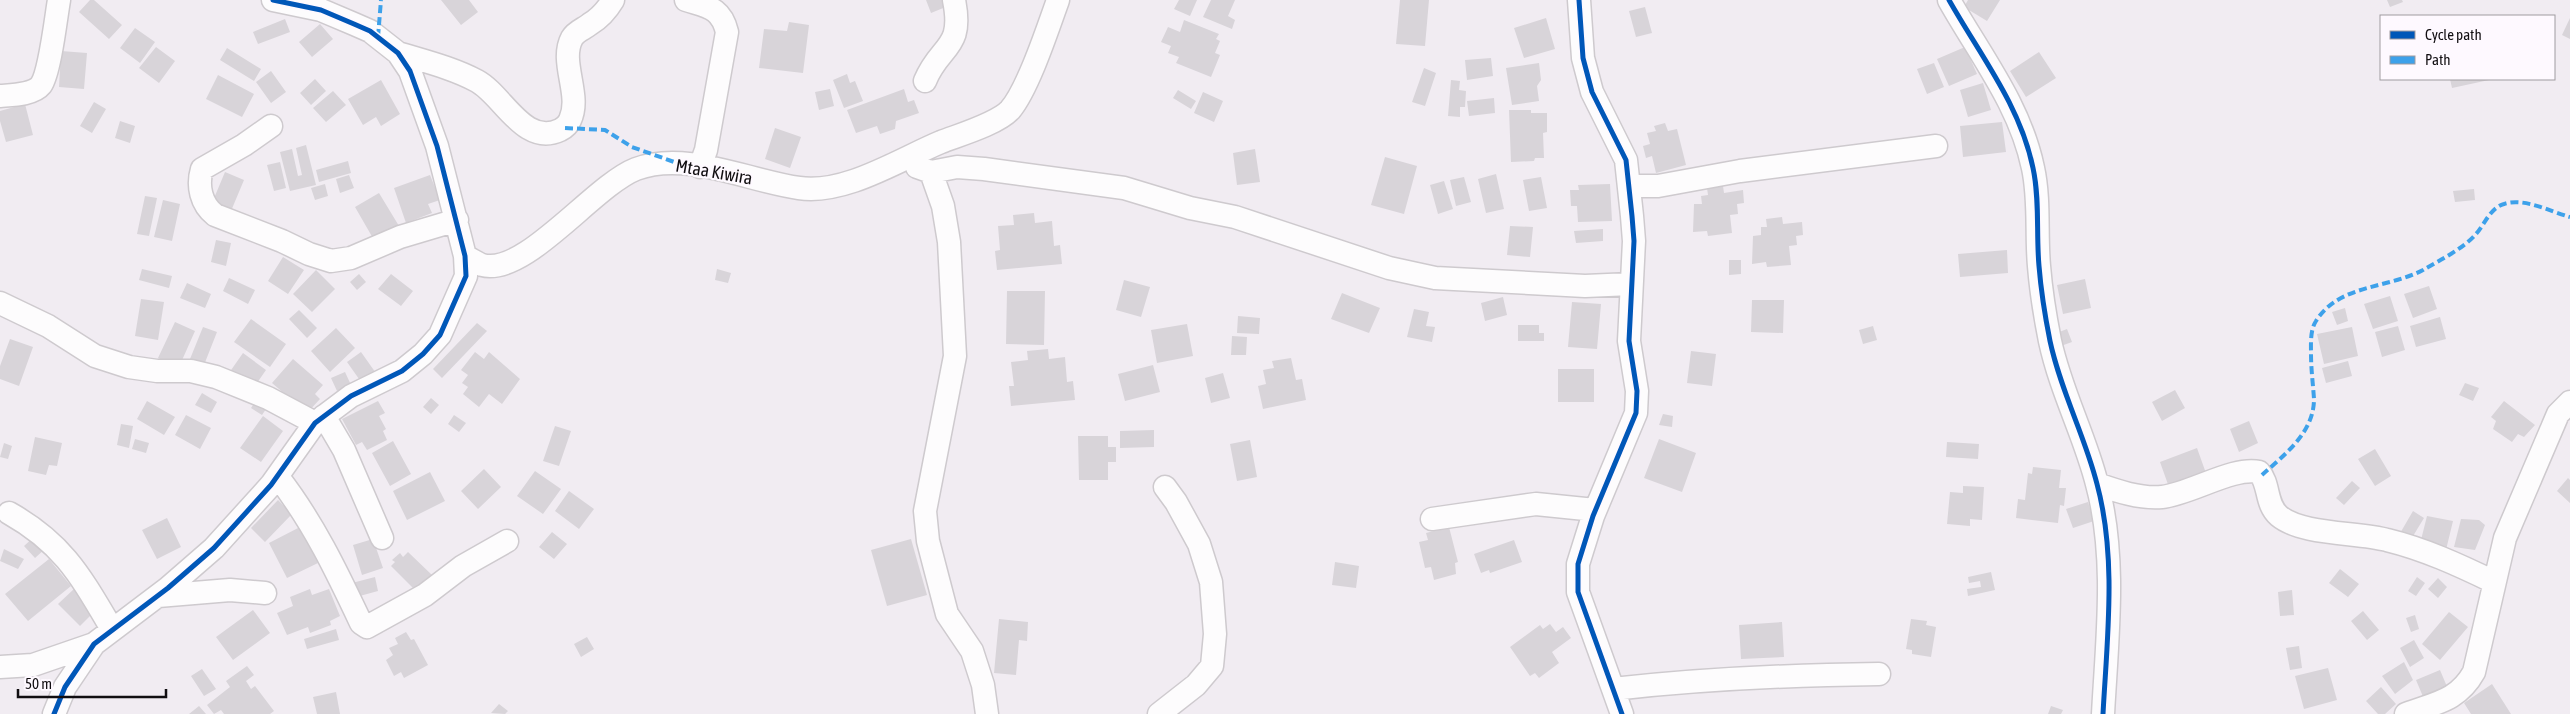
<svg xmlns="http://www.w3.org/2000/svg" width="2570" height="714" viewBox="0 0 2570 714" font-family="'Asap Condensed',sans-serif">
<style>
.building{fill:#d8d4d9}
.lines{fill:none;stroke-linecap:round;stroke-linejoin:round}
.minor-casing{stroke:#cecace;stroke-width:25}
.minor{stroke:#fdfcfd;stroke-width:22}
.quiet{stroke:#3da1ea;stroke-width:4;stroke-dasharray:8 4;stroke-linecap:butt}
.cycleway-casing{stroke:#fef9ff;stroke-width:8}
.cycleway{stroke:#0057b8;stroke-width:5}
.labels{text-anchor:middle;stroke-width:4.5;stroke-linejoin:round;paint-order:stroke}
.street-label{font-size:18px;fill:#110e11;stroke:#fef9ff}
</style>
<rect width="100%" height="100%" fill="#f1ecf2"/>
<!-- building -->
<path class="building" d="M90,0H94L122,25L109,39L79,12Z
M441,0H469L478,12L461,25Z
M926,0H951L953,4L931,13Z
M1179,0H1197L1190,16L1174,9Z
M1211,0H1235L1228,16L1235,20L1232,29L1203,17Z
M1400,0H1429L1425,46L1396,44Z
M1968,0H2000L1987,21L1964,7Z
M2387,0H2402L2403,2L2390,7Z
M1645,7L1652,33L1636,37L1629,11Z
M1546,18L1555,49L1524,58L1514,28Z
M2570,18V39L2562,35Z
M285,19L290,32L258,44L253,32Z
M1184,20L1219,34L1216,39L1220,41L1215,53L1220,55L1211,77L1176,63L1179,57L1168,53L1171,46L1161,42L1168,27L1180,32Z
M789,22L809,25L803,73L759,68L764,29L787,31Z
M320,24L333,39L312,57L299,42Z
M135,28L155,42L140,63L120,48Z
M156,47L175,61L159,83L139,68Z
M1965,47L1977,74L1949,86L1937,59Z
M227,48L261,69L254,81L220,60Z
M61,51L87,53L84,89L59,87Z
M2039,52L2056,78L2026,97L2010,71Z
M1491,58L1493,76L1467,80L1465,60Z
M1539,63L1541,80L1537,86L1539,101L1512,105L1506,68Z
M1934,63L1944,87L1927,94L1917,69Z
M1424,68L1436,73L1425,106L1412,102Z
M271,71L286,92L271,103L256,82Z
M847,74L850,83L855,81L863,101L844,108L833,80Z
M218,75L254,94L242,117L206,99Z
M315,79L326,91L311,105L300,93Z
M2450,79H2489V80L2452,88Z
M381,80L400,114L381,126L376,117L363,125L348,99Z
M1451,80L1460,81L1459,90L1466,91L1465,107H1460V117L1448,116Z
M1983,83L1991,110L1968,117L1960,90Z
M830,89L834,106L819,110L815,92Z
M904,89L908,102L914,100L919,113L896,121L895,129L880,134L877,126L856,133L847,110Z
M1178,90L1196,101L1191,109L1173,98Z
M333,91L346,105L326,122L313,108Z
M1203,92L1223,101L1214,122L1194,113Z
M1494,98L1495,113L1469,116L1467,101Z
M94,102L106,109L92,133L80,126Z
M25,104L33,135L6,142L0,121V111Z
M1509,110H1531V113H1547V132L1543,133L1544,158H1535L1534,161L1511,162Z
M120,121L135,126L130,143L115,138Z
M2002,122L2006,152L1963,157L1960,126Z
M1665,123L1668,131L1677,129L1686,165L1656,173L1652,156L1646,158L1643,146L1650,144L1647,133L1656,131L1654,126Z
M775,128L801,137L790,168L765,159Z
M306,145L316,185L290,191L280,152L292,149L298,176L302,175L296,148Z
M1255,149L1260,182L1237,185L1233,153Z
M1385,157L1417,166L1404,214L1371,205Z
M348,161L351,173L319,182L316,170Z
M280,162L286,188L274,191L267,165Z
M225,172L244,180L231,211L212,203Z
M1496,174L1504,209L1486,213L1478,179Z
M349,175L354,188L340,193L336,179Z
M430,175L440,200L428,204L432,213L406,223L394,188Z
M1464,177L1471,202L1456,206L1450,180Z
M1541,177L1547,208L1529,211L1523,180Z
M1444,181L1453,209L1438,214L1430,185Z
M325,184L328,196L315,200L311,188Z
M1610,184L1612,221L1578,222L1577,206H1571L1570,190H1579L1578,185Z
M1723,186L1724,193L1743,190L1744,203L1737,204L1738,214L1730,215L1732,233L1708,236L1707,231L1693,232L1694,204H1702L1701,196L1708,195L1707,188Z
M2474,189L2475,200L2455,202L2453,191Z
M379,193L399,226L374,240L355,207Z
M145,196L157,198L149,236L137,234Z
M163,200L180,204L172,241L154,237Z
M1034,213L1035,223L1052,221L1054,246L1060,245L1062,264L997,270L995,251L1000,250L998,226L1014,225L1013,215Z
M1782,217L1783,224L1802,222L1803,235L1796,236L1797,245L1789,246L1791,265L1767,267L1766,262L1752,264L1753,236L1761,235V227H1767L1766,219Z
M1510,226L1533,227L1530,257L1507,255Z
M1603,229V241L1576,243L1574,231Z
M216,240L231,243L226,266L211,262Z
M2007,250L2008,273L1960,277L1958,254Z
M283,257L304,270L288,294L268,281Z
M1729,260H1741V274L1729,275Z
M142,269L172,276L169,288L139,280Z
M717,269L731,273L728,283L715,280Z
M316,270L335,289L312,312L293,294Z
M359,274L366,282L357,290L350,282Z
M391,274L413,291L401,306L378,289Z
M229,278L255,290L248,304L223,291Z
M2085,279L2091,308L2063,314L2057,285Z
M1124,280L1150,287L1141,317L1116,310Z
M187,283L211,294L205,308L180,298Z
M2429,286L2437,309L2413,318L2404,294Z
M1007,291H1045L1044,345L1006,344Z
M1342,293L1380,308L1369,333L1331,319Z
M2390,296L2398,321L2373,329L2364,304Z
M1503,297L1507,315L1485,321L1481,303Z
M141,299L164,302L158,340L135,336Z
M1752,300H1784L1783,333L1751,332Z
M1572,302L1601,304L1597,349L1568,347Z
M2345,308L2348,321L2337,325L2332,312Z
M1414,309L1429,312L1426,326L1435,327L1432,342L1407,337Z
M299,310L317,328L307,338L289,319Z
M1238,316L1260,318L1259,334L1237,333Z
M2440,317L2446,339L2416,347L2410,326Z
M251,319L286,344L270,367L234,342Z
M175,322L195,331L179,367L158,358Z
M477,323L487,331L442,378L433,369Z
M1187,324L1193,356L1157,363L1151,330Z
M1518,325H1539V333H1544V341H1518Z
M1873,326L1877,340L1863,344L1859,330Z
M2398,326L2405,350L2382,357L2375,332Z
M203,327L217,332L204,365L190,359Z
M2352,327L2358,356L2324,364L2317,334Z
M336,328L355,348L330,372L311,351Z
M2067,329L2072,342L2058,347L2054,334Z
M1232,336L1247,337L1246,355H1231Z
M10,339L33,347L19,386L0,379V366Z
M1048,349L1049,359L1065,357L1067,382L1073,381L1075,400L1011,406L1009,386H1014L1011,362L1028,360L1027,351Z
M1691,351L1716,354L1712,386L1687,383Z
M361,352L378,376L364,386L347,362Z
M475,352L484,359L489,352L520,379L502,404L489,394L479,407L463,394L468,387L462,383L468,375L461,370Z
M243,353L266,370L252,390L229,373Z
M1291,358L1296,380L1302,379L1306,400L1263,409L1258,386L1266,384L1263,370L1274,368L1272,361Z
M293,359L323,385L315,394L320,399L307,413L272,383Z
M2348,361L2352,376L2326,383L2322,368Z
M1153,365L1160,392L1125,401L1118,374Z
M1558,369H1594V402H1558Z
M345,372L351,385L337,391L331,378Z
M1223,373L1230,398L1211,403L1205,378Z
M2465,383L2479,388L2473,401L2459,395Z
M2175,390L2185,408L2162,421L2152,402Z
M202,393L217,402L211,413L195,405Z
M431,398L439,405L431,414L423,407Z
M147,401L175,417L164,435L137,419Z
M378,401L385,413L379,416L386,429L383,431L387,440L367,450L362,442L356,445L342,419Z
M2504,401L2535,425L2524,437L2518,434L2512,442L2493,429L2496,421L2491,417Z
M255,402L266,409L262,415L251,408Z
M1663,414L1673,416L1672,427L1659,425Z
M186,415L211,428L200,449L175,435Z
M454,415L466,423L459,432L448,424Z
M263,416L283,431L261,462L240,448Z
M2249,421L2258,443L2239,452L2230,429Z
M121,424L133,426L129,448L117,445Z
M555,426L571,431L559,466L543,461Z
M1154,430V447L1120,448V431Z
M1078,436H1108V447H1116V462H1108V480H1079Z
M35,437L62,443L57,466L49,465L46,475L28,471Z
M135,439L149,443L146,453L132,449Z
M1659,439L1696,453L1682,492L1644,478Z
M1250,440L1257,477L1237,481L1230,444Z
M393,441L411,474L390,486L372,453Z
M1947,442L1979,444L1978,459L1946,457Z
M4,443L12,446L8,459L0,457Z
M2197,448L2207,476L2170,490L2160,462Z
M2375,449L2391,476L2375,486L2358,459Z
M2033,467L2061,470L2059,488H2066L2064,506L2060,505L2058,523L2016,518L2018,499L2025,500L2028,473L2032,474Z
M484,469L501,487L478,509L461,491Z
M535,471L561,489L543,514L517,496Z
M430,472L445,501L407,520L393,491Z
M2568,478L2570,480V503L2557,491Z
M2352,481L2360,488L2344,505L2336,498Z
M1963,486L1984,487L1982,520L1970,519V526L1947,524L1950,492L1963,493Z
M569,491L594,509L579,529L555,511Z
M278,500L292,514L265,542L251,528Z
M2088,502L2094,521L2073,528L2066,509Z
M2413,511L2424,518L2410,541L2399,535Z
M2427,516L2453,521L2445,554L2419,548Z
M167,518L181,547L157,559L142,530Z
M2461,519L2479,520L2485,525L2475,550L2454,547Z
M300,527L318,563L287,578L269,543Z
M1449,527L1458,562L1455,563L1456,574L1434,580L1431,567L1425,568L1419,542L1428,540L1426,533Z
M552,532L567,544L554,559L539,547Z
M35,536L46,548L35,558L24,546Z
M373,539L383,568L362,575L353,545Z
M911,539L927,595L887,606L871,550Z
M1514,540L1522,562L1490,573L1489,570L1481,573L1474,554Z
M4,549L24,559L18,569L0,561Z
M408,552L432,575L416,591L391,566L395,562L392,560L400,553L403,557Z
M49,559L71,586L28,621L5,594Z
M1335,562L1359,566L1356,588L1332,585Z
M2340,569L2359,584L2348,597L2329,583Z
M1991,572L1995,590L1968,596L1967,589L1981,587L1980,581L1969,583L1968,577Z
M375,577L378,591L356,597L352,583Z
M2417,577L2425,583L2416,596L2408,591Z
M2438,578L2447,587L2438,598L2428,589Z
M75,588L96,610L80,626L58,604Z
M310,589L312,595L329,589L340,616L330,621L331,625L310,633L308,627L287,635L277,613L293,606L290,597Z
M2292,590L2294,615L2280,616L2278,592Z
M253,610L270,633L233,660L216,637Z
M2363,611L2379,630L2367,640L2351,621Z
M2449,612L2468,627L2440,660L2422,644Z
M2415,615L2419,629L2411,632L2406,618Z
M999,619L1028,622L1027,641L1019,640L1016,675L994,673Z
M1911,619L1927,621L1926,625L1936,627L1931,657L1912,654V650L1906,649Z
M1782,622L1784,657L1741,659L1739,625Z
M1550,624L1556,632L1563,627L1571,638L1552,652L1559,663L1539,678L1535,673L1530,676L1510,647L1540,625L1543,629Z
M336,629L339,640L307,649L304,639Z
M406,632L411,640L414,639L428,665L404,678L401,672L394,676L386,660L393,655L389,648L398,644L395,638Z
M587,637L594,649L581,657L574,644Z
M2414,640L2424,658L2410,667L2400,648Z
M2299,646L2302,668L2290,670L2286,648Z
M2404,662L2413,680L2395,694L2382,676Z
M247,666L254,675L246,681L251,689L255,686L274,711L270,714H224L221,710L214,714L207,705L230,687L226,681Z
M2328,668L2337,700L2304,709L2295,676Z
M202,669L216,689L204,696L191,676Z
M2440,670L2448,689L2424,699L2416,680Z
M2492,684L2511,714H2471L2464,703Z
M2381,687L2396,704L2385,714H2378L2366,701Z
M336,692L340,714H317L313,697Z
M499,704L508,711L505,714L491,713Z
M199,706L206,714H189Z
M2051,706L2063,710L2061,714H2048Z"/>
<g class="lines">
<!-- minor casing -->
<g class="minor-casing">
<path id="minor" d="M686,0C707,7 721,7 727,32L706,150L700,167
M1579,0L1583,58L1592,92L1626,160L1632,216L1634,241L1629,341L1637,391L1636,413L1593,516L1578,564V592L1622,714
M1949,0C1980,55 2020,105 2033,168C2040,200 2036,233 2039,266C2041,291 2045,316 2050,341C2061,392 2085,436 2097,484C2117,558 2107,639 2103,714
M398,53C424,61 453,68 477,81C503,95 524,147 560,130C564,128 568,125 570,120C582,95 559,62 572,38C576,31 584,29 590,24C600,18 607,10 613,0
M925,81C940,44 964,50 954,0
M0,96C11,95 33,95 41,85C50,72 56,17 59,0
M271,126L244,145L202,169C197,186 201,204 215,215L282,241L309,254L331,261L351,258L400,237L457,220
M917,167L931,172L943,206L949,242L955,356L925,511L928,541L947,614L972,651L983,685L987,714
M931,172L957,167L984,169L1124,188L1190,208L1235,217L1389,268L1435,278L1585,286L1631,284
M1630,186H1658L1740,171L1936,146
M465,256C471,259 477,263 482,265C525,277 593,186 636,169C686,150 748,181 799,188C845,195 900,159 941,142C959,135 997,124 1010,110C1028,89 1048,28 1058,0
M0,303L48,326L95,356L129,367L157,371H191L216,377L268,398L315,423
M324,416L344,450L382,538
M278,477C313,522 337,572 361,623L367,627L425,595L463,566L507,541
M2097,484C2117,491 2140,499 2162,497C2190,494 2234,466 2259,472C2270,484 2265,504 2279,516C2302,535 2358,532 2387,540C2424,549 2459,565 2494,582
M9,513C64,544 81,577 112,629
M1432,519L1536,504L1595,510
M158,596L230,590L265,593
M0,667L33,665L94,644
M1613,689C1702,679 1790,675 1879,674
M54,714L65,687L94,644L168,588L214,548L271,485L315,423L351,396L402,371L423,354L440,335L466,276L465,256L437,146L410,71L398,53L370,31L354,24L321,10L273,0
M1159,714L1196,685L1212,666L1215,634L1211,582L1199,544L1176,502L1165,487
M2406,714C2435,703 2458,701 2474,672L2505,538L2558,414L2570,402"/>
</g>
<!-- minor -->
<use href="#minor" class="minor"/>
<!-- quiet -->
<path class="quiet" d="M378,37L381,0
M565,128L605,130L632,147L677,163
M2262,475C2284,455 2314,433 2314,399C2313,384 2311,369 2311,354C2311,344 2310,330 2316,321C2339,284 2387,289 2423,270C2440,260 2463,249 2476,234C2485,224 2490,208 2504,204C2524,197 2551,212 2570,217"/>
<!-- cycleway casing -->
<g class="cycleway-casing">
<path id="cycleway" d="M1579,0L1583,58L1592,92L1626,160L1632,216L1634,241L1629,341L1637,391L1636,413L1593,516L1578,564V592L1622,714
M1949,0C1980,55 2020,105 2033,168C2040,200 2036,233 2039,266C2041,291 2045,316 2050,341C2061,392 2085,436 2097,484C2117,558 2107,639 2103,714
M54,714L65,687L94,644L168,588L214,548L271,485L315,423L351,396L402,371L423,354L440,335L466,276L465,256L437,146L410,71L398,53L370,31L354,24L321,10L273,0"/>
</g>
<!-- cycleway -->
<use href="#cycleway" class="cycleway"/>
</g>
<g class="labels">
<!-- street labels -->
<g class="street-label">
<text transform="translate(714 172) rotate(10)" y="6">Mtaa Kiwira</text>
</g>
</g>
<!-- legend -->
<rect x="2380" y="15" width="175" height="65" fill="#fef9ff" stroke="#9f9ba0"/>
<rect x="2390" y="31" width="25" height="8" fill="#0057b8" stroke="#9f9ba0"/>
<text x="2425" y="40" font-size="15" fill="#110e11">Cycle path</text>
<rect x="2390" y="56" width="25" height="8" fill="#3da1ea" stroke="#9f9ba0"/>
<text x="2425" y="65" font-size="15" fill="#110e11">Path</text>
<!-- scale -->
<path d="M18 689v8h148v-8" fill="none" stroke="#110e11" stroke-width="2.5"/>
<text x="25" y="689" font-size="15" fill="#110e11" stroke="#fef9ff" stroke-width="4" paint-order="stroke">50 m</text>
</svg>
